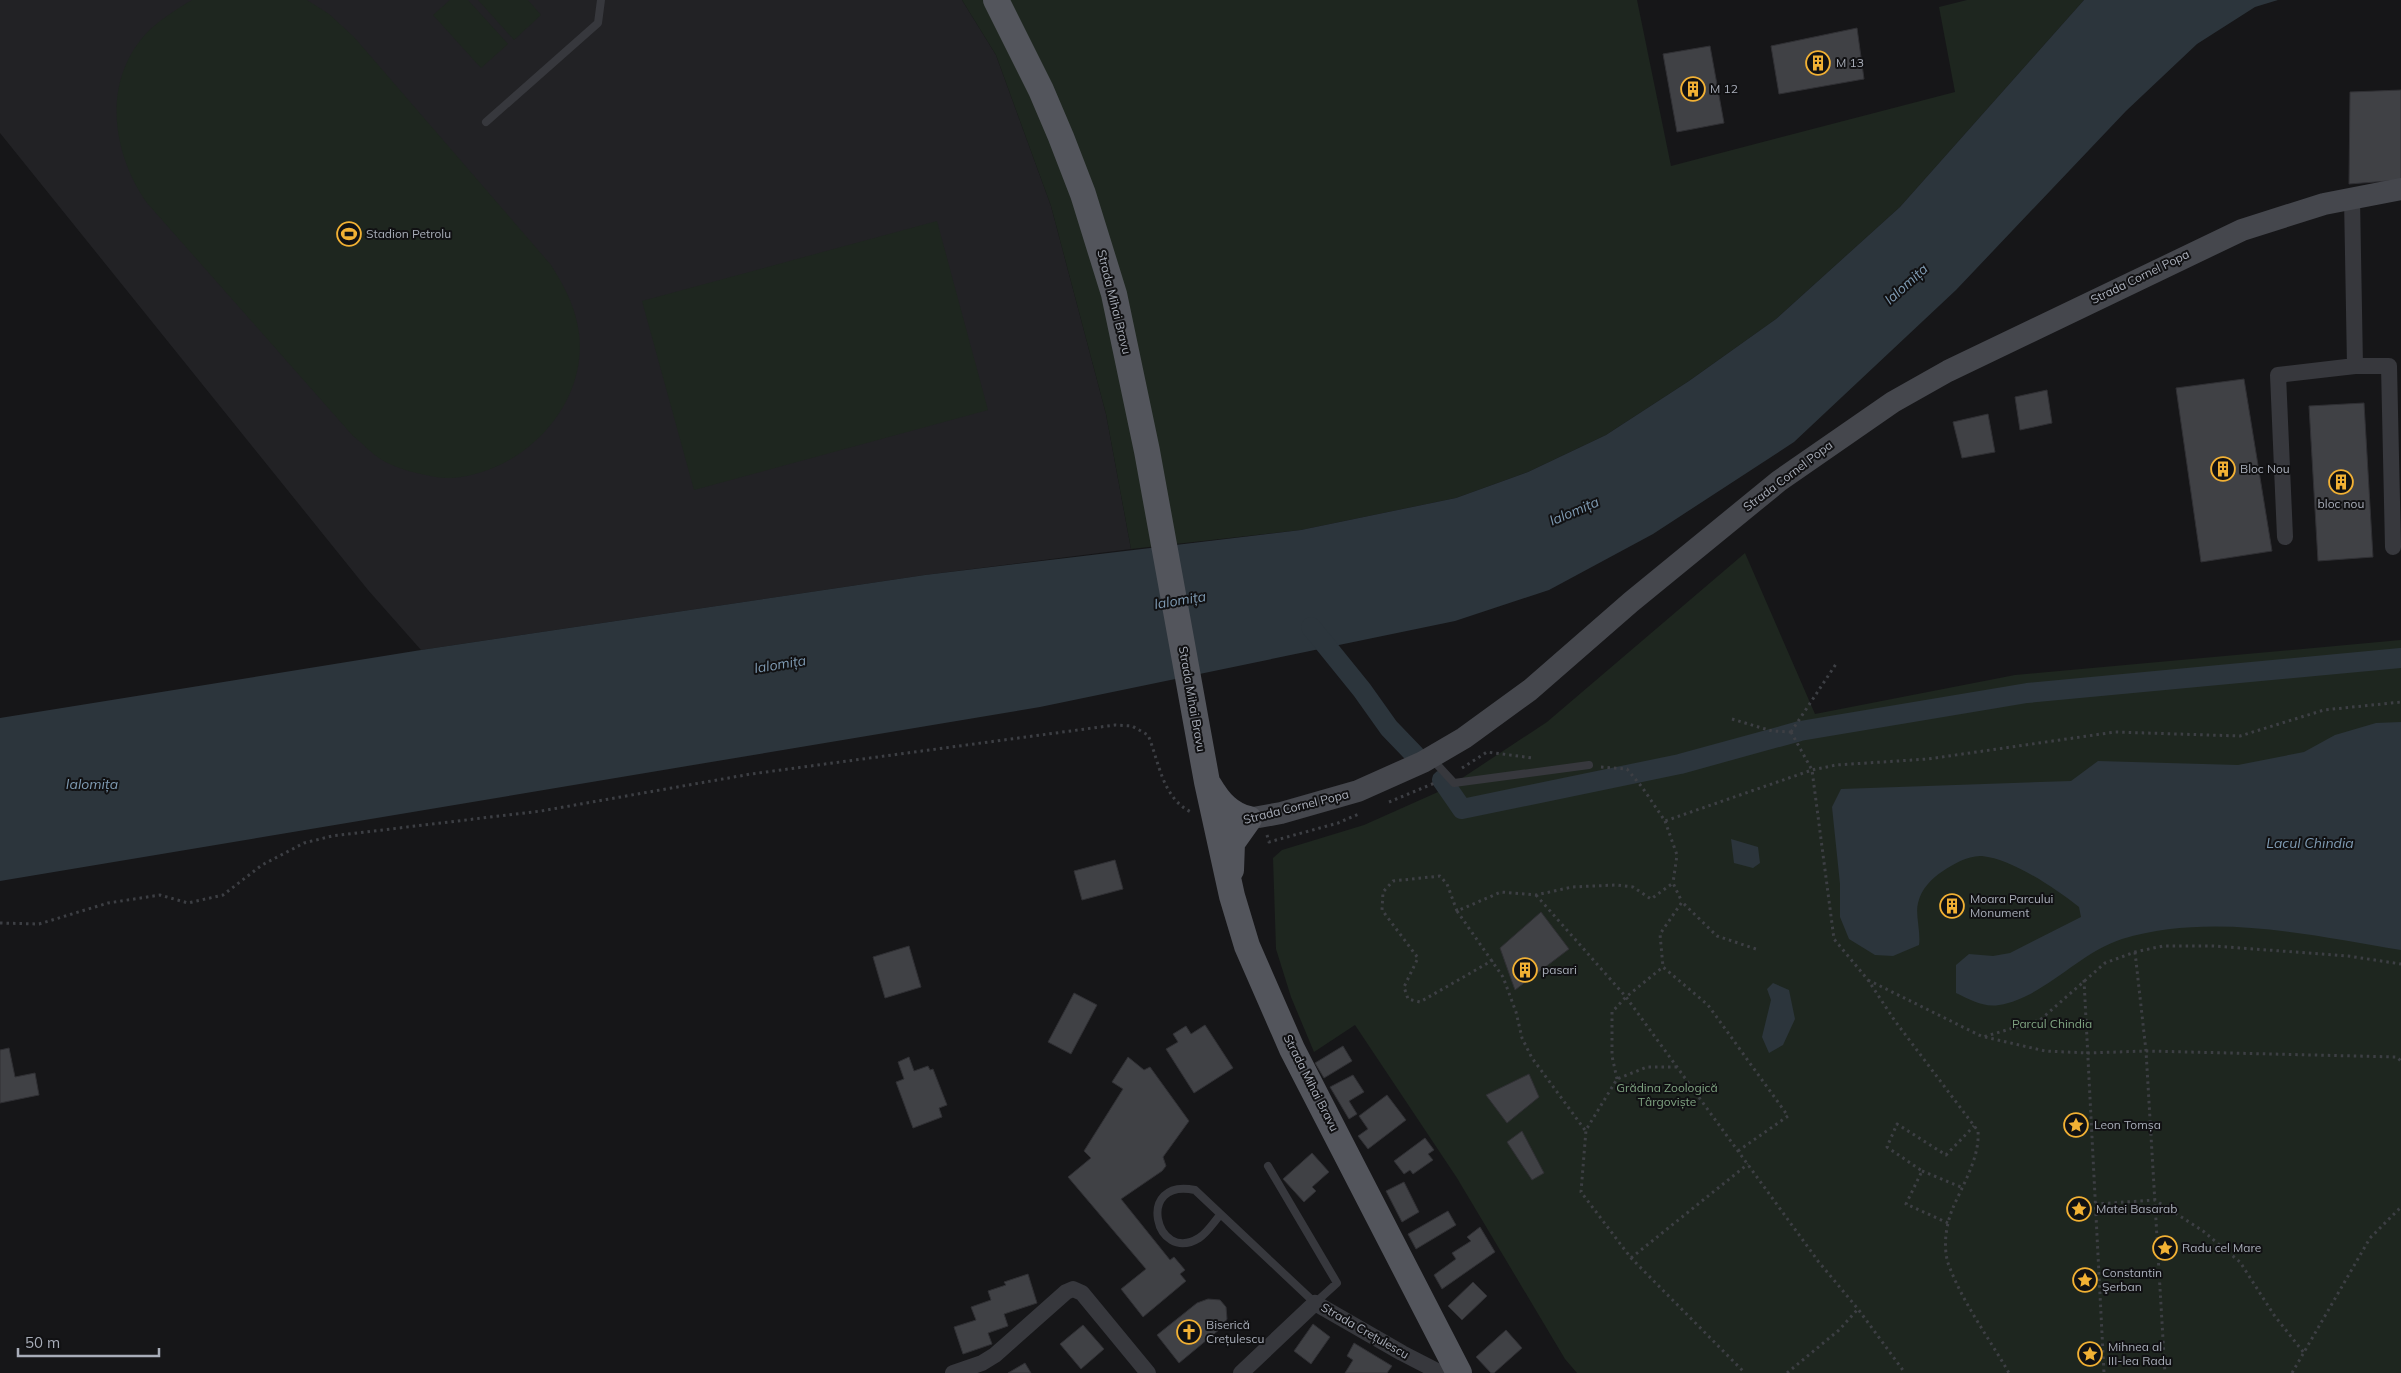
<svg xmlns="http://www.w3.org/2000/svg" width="2401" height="1373" viewBox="0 0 2401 1373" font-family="Mulish,sans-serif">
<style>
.built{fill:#222225}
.green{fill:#1e261f}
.water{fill:#2c353c}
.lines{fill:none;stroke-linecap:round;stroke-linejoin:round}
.canal{stroke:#2c353c;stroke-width:20}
.building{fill:#404145;stroke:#303034}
.path{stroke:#3d3f44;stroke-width:3;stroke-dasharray:2.5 4;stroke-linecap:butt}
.lane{stroke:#37383d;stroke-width:8}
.street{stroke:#37383d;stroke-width:16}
.secondary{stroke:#45474d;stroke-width:22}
.primary{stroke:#53555c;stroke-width:26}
.labels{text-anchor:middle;stroke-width:4;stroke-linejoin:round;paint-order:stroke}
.poi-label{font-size:12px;fill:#a8adb8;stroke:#111113;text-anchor:start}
.street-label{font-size:12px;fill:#a8adb8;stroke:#111113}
.park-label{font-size:12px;fill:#7fa381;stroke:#111113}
.water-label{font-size:14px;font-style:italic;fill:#7f9bb3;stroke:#111113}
</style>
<rect width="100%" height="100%" fill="#161618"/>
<!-- built -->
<path class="built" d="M0,0H962L996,55L1051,206L1106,414L1131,549L925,575L421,650L368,590L0,133Z"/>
<!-- green -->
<path class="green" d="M192,0H307L329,14L354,37L551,265C563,284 574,304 578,327C592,402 524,473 452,478C434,479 396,469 382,460C372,454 362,443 353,436L147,203C113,154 102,86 143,37C156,22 175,10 192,0Z
M450,0H468L508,44L481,68L433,15Z
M478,0H528L541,15L514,40Z
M962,0H1637L1671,166L1955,92L1939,7L1967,0H2084L1900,207L1776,319L1689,381L1606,435L1528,472L1456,498L1301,530L1131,549L1106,414L1051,206L996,55Z
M937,221L988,410L694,490L642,301Z
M1745,553L1815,714L2015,675L2401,640V1373H1577L1565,1359L1457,1178L1355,1025L1314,1052L1291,997L1276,949L1273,858L1282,850L1364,825L1447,788L1547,722Z"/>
<!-- water -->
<path class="water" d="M2084,0H2278L2255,7L2197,44L2126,111L1956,290L1794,442L1653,534L1549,590L1455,621L1040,707L0,881V718L421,650L925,575L1301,530L1456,498L1528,472L1606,435L1689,381L1776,319L1900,207Z
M2401,722V950C2311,935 2212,912 2122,939C2078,953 2045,997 1999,1005C1984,1008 1969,999 1956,993V965L1969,954L1993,956L2010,953L2081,917L2079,907C2055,888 2012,859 1982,856C1969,855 1953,864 1943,871C1932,878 1921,889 1918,903C1915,914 1921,932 1919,945L1893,956L1875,955L1849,939L1840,917V884L1832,807L1841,789L2071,781L2098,761L2238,765L2304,752L2335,735L2376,723Z
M1731,839L1758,847L1760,863L1753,868L1734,863Z
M1773,983L1789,990L1795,1019L1783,1045L1769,1053L1762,1037L1771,1000L1767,989Z"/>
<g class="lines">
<!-- canal -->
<path class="canal" d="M1311,627L1362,690L1389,728L1415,755
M1442,780L1462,809L1680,764L1800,731L2027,693L2401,658"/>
</g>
<!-- building -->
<path class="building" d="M1857,28L1864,79L1779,94L1771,46Z
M1710,46L1724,123L1677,132L1663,54Z
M2401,90V180L2349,184L2350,92Z
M2244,379L2272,551L2201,562L2176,388Z
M2047,390L2052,423L2020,430L2015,397Z
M2364,403L2373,557L2318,561L2309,406Z
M1988,414L1995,452L1962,458L1953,422Z
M1115,860L1123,889L1082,900L1074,871Z
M1952,897L1960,910L1951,916L1943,903Z
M1541,912L1569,949L1515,990L1500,948Z
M909,946L921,987L885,998L873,957Z
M1074,993L1097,1005L1071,1054L1048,1042Z
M1205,1025L1233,1068L1194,1093L1166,1049L1178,1042L1173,1034L1186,1026L1191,1034Z
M1343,1046L1352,1061L1324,1078L1315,1063Z
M9,1048L15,1077L35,1073L39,1095L0,1103V1050Z
M909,1057L914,1071L928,1066L930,1070L933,1069L947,1105L939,1108L942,1117L913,1128L896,1082L904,1079L898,1062Z
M1128,1057L1144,1070L1150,1067L1189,1121L1163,1157L1166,1166L1162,1171L1121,1199L1170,1260L1174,1257L1185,1270L1180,1274L1186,1281L1143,1317L1121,1289L1146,1269L1068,1177L1091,1158L1084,1151L1123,1089L1112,1082Z
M1529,1074L1539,1097L1507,1123L1486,1095Z
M1353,1075L1364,1092L1349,1101L1357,1114L1349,1119L1330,1087Z
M1387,1095L1406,1120L1368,1149L1358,1136L1368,1129L1359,1116Z
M1522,1131L1544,1173L1532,1180L1507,1142Z
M1425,1138L1434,1150L1428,1154L1433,1160L1413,1174L1410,1170L1404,1174L1394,1161Z
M1312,1153L1329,1172L1312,1187L1316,1191L1304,1202L1283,1179Z
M1404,1182L1419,1212L1402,1222L1386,1191Z
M1448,1211L1456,1225L1416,1249L1408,1234Z
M1480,1227L1495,1252L1442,1289L1434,1275L1456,1259L1452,1253L1471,1241L1467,1237Z
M1028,1274L1037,1303L1004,1314L1008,1326L988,1333L992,1344L963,1354L954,1327L976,1320L971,1307L991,1300L988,1291L1006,1285L1004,1282Z
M1473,1282L1487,1296L1462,1320L1448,1306Z
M1208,1299L1220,1300L1226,1307L1227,1319L1220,1329L1179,1363L1157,1335L1197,1303Z
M1313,1324L1330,1337L1311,1364L1294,1351Z
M1083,1325L1104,1349L1081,1369L1060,1344Z
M1506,1330L1522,1348L1494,1373H1491L1476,1357Z
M1354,1343L1392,1366L1387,1373H1345L1353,1360L1347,1356Z
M1025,1363L1031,1373H1008Z"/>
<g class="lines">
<!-- path -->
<path class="path" d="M1732,719L1772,731L1791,732
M1791,732L1812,770L1834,939L1868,980L1895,1021L1978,1131C1980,1158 1962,1186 1952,1210C1946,1226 1943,1246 1948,1263C1962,1302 1989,1338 2009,1373
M1791,732L1836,664
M1601,767L1627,769L1642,787L1665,821L1812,770L1836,765L1928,759L2115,732L2240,736L2324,710L2401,702
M1462,768L1487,752L1533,758
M1389,802L1437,782
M1665,821L1677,855L1673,883
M1267,835L1269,842L1338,823L1361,813
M1536,895L1626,997L1818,1261L1858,1309L1905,1373
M1457,911L1503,977L1516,1012L1522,1038L1532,1058L1585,1130
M0,923L39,924L108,903L160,895L188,903L223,895L262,865L304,843L332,836L541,811L751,774L1115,725L1132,726L1148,735C1159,761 1162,798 1191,812
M2135,952L2146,1051L2165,1373
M1493,960L1420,1002L1408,999L1404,987L1418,958L1382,910L1383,892L1393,881L1440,876L1447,884L1457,911L1501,892L1536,895L1572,887L1616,885L1633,887L1651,899L1673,883L1682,902
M1868,980L1983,1037L2040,1020L2105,963L2135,952L2163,946H2214L2348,956L2401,964
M2084,980L2104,1373
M1985,1037L2045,1051L2088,1053L2146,1051L2397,1057L2401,1061
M1677,1067H1647L1617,1079L1586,1130L1581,1192L1631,1258L1745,1373
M1617,1079L1612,1056V1012L1626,997L1663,967
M1738,1151L1788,1116L1708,1005L1663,967L1660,934L1682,902L1717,936L1759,950
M1922,1171L1961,1187
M2095,1204L2155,1200L2203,1231L2240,1262L2274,1315L2304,1353
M1948,1223L1906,1204L1922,1171L1887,1147L1897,1124L1946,1155L1974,1126
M1631,1258L1748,1164
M1787,1373L1839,1330L1858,1309
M2292,1373L2370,1238L2401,1207"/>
<!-- lane -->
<path class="lane" d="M486,122L598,23L601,0
M1432,759L1454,783L1589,765
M1220,1215C1214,1222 1207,1233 1199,1238C1155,1265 1135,1177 1195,1190L1315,1303L1337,1283L1268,1166"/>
<!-- street -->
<path class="street" d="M2355,366H2389L2393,547
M2285,537L2278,375L2355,366L2352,198
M953,1373L982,1363L995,1355L1066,1292L1073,1289L1082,1293L1148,1373
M1241,1373L1315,1303L1402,1353L1441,1373"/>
<!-- secondary -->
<path class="secondary" d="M1231,822L1281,813L1358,791L1423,762L1464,738L1530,690L1631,602L1779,481L1893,402L1948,371L2242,230L2324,204L2401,189"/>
<!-- primary -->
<path class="primary" d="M996,0L1041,90L1061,137L1083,194L1114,294L1147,451L1207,782L1232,896L1247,946L1292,1049L1459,1373
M1209,785C1219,802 1230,815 1249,819L1232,843L1231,870"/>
</g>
<!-- icons -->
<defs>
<g id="building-ring" transform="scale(1.25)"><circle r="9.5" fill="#111113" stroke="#f2b134" stroke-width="1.5"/><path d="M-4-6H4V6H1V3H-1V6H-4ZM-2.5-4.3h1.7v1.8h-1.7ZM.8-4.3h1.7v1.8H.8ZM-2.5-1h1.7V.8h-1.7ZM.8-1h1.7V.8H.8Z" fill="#f2b134"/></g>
<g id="stadium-ring" transform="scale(1.25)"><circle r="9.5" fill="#111113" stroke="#f2b134" stroke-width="1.5"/><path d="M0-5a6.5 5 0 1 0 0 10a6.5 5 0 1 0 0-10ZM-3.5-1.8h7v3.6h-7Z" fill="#f2b134"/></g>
<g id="sight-ring" transform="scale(1.25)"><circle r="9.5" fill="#111113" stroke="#f2b134" stroke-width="1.5"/><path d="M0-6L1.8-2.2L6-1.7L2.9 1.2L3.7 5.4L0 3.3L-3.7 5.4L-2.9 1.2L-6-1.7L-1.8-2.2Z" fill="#f2b134"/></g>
<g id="church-ring" transform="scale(1.25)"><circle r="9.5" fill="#111113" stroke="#f2b134" stroke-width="1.5"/><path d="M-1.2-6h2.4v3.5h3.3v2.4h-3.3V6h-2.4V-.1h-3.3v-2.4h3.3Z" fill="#f2b134"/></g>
</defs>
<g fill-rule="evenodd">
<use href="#building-ring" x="1818" y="63"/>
<use href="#building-ring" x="1693" y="89"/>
<use href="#stadium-ring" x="349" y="234"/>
<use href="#building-ring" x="2223" y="469"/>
<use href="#building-ring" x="2341" y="482"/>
<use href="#building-ring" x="1952" y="906"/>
<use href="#building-ring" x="1525" y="970"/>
<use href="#sight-ring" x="2076" y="1125"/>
<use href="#sight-ring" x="2079" y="1209"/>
<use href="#sight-ring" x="2165" y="1248"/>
<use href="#sight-ring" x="2085" y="1280"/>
<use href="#church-ring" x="1189" y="1332"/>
<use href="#sight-ring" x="2090" y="1354"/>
</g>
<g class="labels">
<!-- poi labels -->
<g class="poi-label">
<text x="1836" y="67">M 13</text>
<text x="1710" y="93">M 12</text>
<text x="366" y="238">Stadion Petrolu</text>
<text x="2240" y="473">Bloc Nou</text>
<text x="2341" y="508" text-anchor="middle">bloc nou</text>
<text x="1970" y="903">Moara Parcului<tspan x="1970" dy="14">Monument</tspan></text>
<text x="1542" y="974">pasari</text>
<text x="2094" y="1129">Leon Tomșa</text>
<text x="2096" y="1213">Matei Basarab</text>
<text x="2182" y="1252">Radu cel Mare</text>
<text x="2102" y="1277">Constantin<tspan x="2102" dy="14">Şerban</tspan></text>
<text x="1206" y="1329">Biserică<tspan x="1206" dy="14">Crețulescu</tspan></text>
<text x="2108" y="1351">Mihnea al<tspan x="2108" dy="14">III-lea Radu</tspan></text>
</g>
<!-- street labels -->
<g class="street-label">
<text transform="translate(2140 277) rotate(-26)" y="4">Strada Cornel Popa</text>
<text transform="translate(1114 302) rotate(76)" y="4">Strada Mihai Bravu</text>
<text transform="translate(1788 476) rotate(-37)" y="4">Strada Cornel Popa</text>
<text transform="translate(1192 699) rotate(80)" y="4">Strada Mihai Bravu</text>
<text transform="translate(1296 807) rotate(-14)" y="4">Strada Cornel Popa</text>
<text transform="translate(1311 1083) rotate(63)" y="4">Strada Mihai Bravu</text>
<text transform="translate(1365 1331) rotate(30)" y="4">Strada Crețulescu</text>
</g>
<!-- park labels -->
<g class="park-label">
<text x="2052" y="1028">Parcul Chindia</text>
<text x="1667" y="1092">Grădina Zoologică<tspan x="1667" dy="14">Târgoviște</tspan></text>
</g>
<!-- water labels -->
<g class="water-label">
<text transform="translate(1906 284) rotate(-42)" y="5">Ialomița</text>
<text transform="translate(1574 511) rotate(-23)" y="5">Ialomița</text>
<text transform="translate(1180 600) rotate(-9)" y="5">Ialomița</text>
<text transform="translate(780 664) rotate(-9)" y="5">Ialomița</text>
<text x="92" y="789">Ialomița</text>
<text x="2310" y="848">Lacul Chindia</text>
</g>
</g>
<!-- scale -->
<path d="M18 1348v8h141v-8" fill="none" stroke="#a8adb8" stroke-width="2.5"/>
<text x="25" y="1348" font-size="15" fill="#a8adb8" stroke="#111113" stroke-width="4" paint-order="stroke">50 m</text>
</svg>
